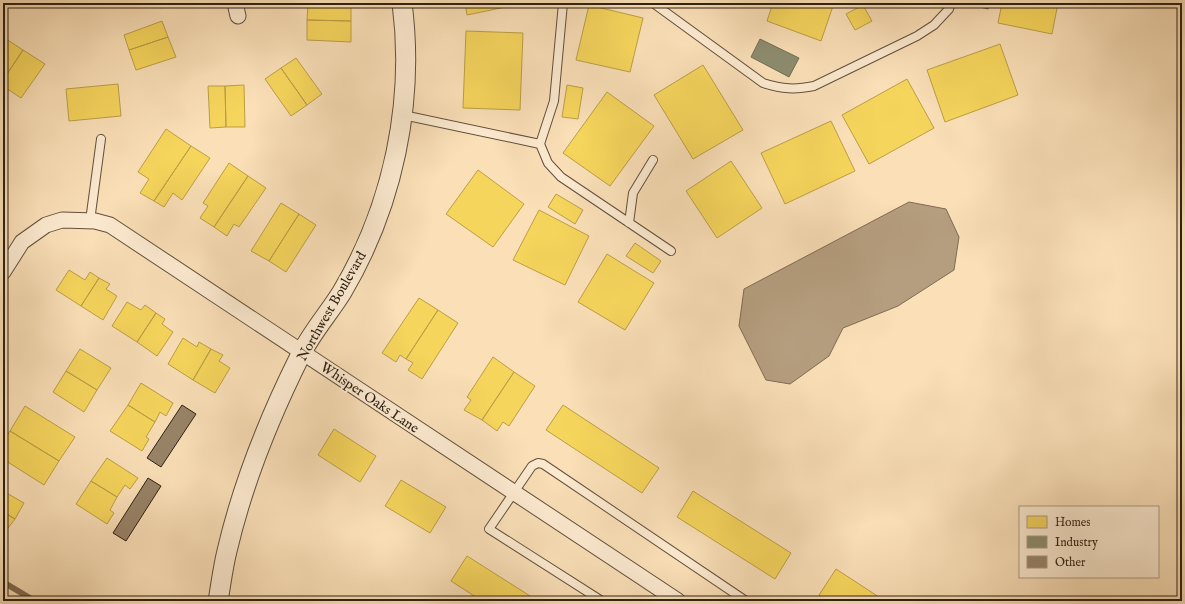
<svg xmlns="http://www.w3.org/2000/svg" width="1185" height="604" viewBox="0 0 1185 604" font-family="'IM FELL English',serif">
<style>
.water{fill:#b59e7f;stroke:#7f6c54}
.homes{fill:#f6d55c;stroke:#ba9f46}
.industry{fill:#8c8c6e;stroke:#706c53}
.lines{fill:none;stroke-linecap:round;stroke-linejoin:round}
.stream{stroke:#7f6c54;stroke-width:6}
.building{fill:#988468;stroke:#2e2113}
.service-casing{stroke:#61503c;stroke-width:10}
.minor-casing{stroke:#61503c;stroke-width:17}
.tertiary-casing{stroke:#61503c;stroke-width:21}
.service{stroke:#fcead0;stroke-width:8}
.minor{stroke:#fcead0;stroke-width:15}
.tertiary{stroke:#fcead0;stroke-width:19}
.labels{text-anchor:middle;stroke-width:4;stroke-linejoin:round;paint-order:stroke}
.street-label{font-size:14px;fill:#2e2113;stroke:#fcead0}
</style>
<rect width="100%" height="100%" fill="#fadfb7"/>
<filter id="stains"><feTurbulence type="fractalNoise" baseFrequency=".005" numOctaves="4"/><feColorMatrix values="0 0 0 0 .2 0 0 0 0 .09 0 0 0 0 .02 0 0 0 .5 -.17"/></filter>
<radialGradient id="worn" r=".72"><stop offset=".6" stop-color="#630" stop-opacity="0"/><stop offset="1" stop-color="#630" stop-opacity=".3"/></radialGradient>
<!-- water -->
<path class="water" d="M909,202L946,209L959,237L954,270L898,306L843,328L829,356L790,384L766,380L739,326L744,289Z"/>
<!-- homes -->
<path class="homes" d="M148,3H164L162,8Z
M465,3H525L467,15Z
M705,3H720L718,8Z
M773,3H834L821,41L767,21Z
M1002,3H1058L1052,34L998,23Z
M308,4L351,5V21L307,20Z
M589,5L643,18L630,72L576,60Z
M863,5L872,21L855,30L846,14Z
M307,20L351,21V42L307,40Z
M162,21L168,37L129,50L124,35Z
M466,31L523,33L520,110L463,108Z
M3,37L23,50L3,80Z
M168,37L176,57L136,70L129,50Z
M1000,44L1018,95L945,122L927,70Z
M23,50L45,64L21,98L3,86V80Z
M296,58L322,94L307,105L281,68Z
M703,65L743,130L693,159L654,95Z
M281,68L307,105L291,116L265,79Z
M907,79L934,128L869,164L842,115Z
M118,84L121,116L69,121L66,89Z
M244,85L245,127H226L225,86Z
M567,85L583,88L578,119L562,117Z
M208,86H225L226,127L210,128Z
M607,92L654,126L610,186L563,153Z
M831,121L855,171L785,204L761,153Z
M166,129L191,146L154,201L140,193L149,179L138,172Z
M191,146L210,158L182,200L173,193L164,207L154,201Z
M731,161L762,208L717,238L686,191Z
M229,163L248,176L214,227L200,218L208,206L203,203Z
M478,170L524,204L493,247L446,214Z
M248,176L266,188L239,227L234,224L227,236L214,227Z
M556,194L583,210L575,224L548,207Z
M281,203L299,214L269,261L251,251Z
M539,210L589,236L565,285L513,260Z
M299,214L316,225L286,272L269,261Z
M635,243L661,261L653,273L626,256Z
M607,254L654,283L625,330L578,302Z
M69,270L85,280L90,272L99,278L81,306L56,290Z
M99,278L110,284L106,289L117,296L103,320L81,306Z
M419,298L438,310L406,359L400,355L396,362L382,353Z
M127,302L141,310L145,305L156,313L137,342L112,326Z
M438,310L458,323L422,379L408,370L413,363L406,359Z
M156,313L165,319L162,324L173,332L157,356L137,342Z
M183,338L197,347L199,342L211,349L193,380L168,364Z
M80,349L111,368L97,390L66,371Z
M211,349L223,355L219,361L230,368L215,393L193,380Z
M493,357L514,372L482,420L464,410L471,400L467,397Z
M66,371L97,390L84,412L53,392Z
M514,372L535,386L509,426L503,422L497,431L482,420Z
M141,383L173,403L166,416L160,412L155,422L128,405Z
M128,405L155,422L146,437L149,439L142,451L110,431Z
M563,405L659,468L642,493L546,430Z
M25,406L75,437L59,461L10,431Z
M334,429L376,456L360,482L318,455Z
M10,431L59,461L44,485L3,459V443Z
M107,458L138,478L130,489L125,485L117,497L91,481Z
M401,480L446,507L430,533L385,506Z
M91,481L117,497L110,510L114,513L107,524L76,504Z
M3,491L24,503L15,519L3,512Z
M693,491L791,553L775,579L677,517Z
M3,512L15,519L5,532L3,531Z
M467,556L538,601H482L451,581Z
M836,569L885,601H827L819,595Z"/>
<!-- industry -->
<path class="industry" d="M968,3H990L988,9L968,4Z
M760,39L799,58L789,77L751,57Z"/>
<g class="lines">
<!-- stream -->
<path class="stream" d="M3,582L35,601"/>
</g>
<!-- building -->
<path class="building" d="M182,405L196,414L161,467L147,458Z
M148,478L161,486L126,541L113,533Z"/>
<g class="lines">
<!-- service casing -->
<g class="service-casing">
<path id="service" d="M653,3L763,83C783,89 794,90 814,86L917,36L934,25L949,9L951,3
M403,115L540,144L548,163L561,177L671,251
M540,144L554,101L563,3
M90,221L101,139
M629,223L633,193L653,160
M602,601L489,529L532,466L538,463L543,464L746,601"/>
</g>
<!-- minor casing -->
<g class="minor-casing">
<path id="minor" d="M235,3L238,16
M3,272L22,242L46,225L62,220L95,221L110,225L678,601"/>
</g>
<!-- tertiary casing -->
<g class="tertiary-casing">
<path id="tertiary" d="M218,601C221,584 223,567 227,551C243,482 270,416 301,354C312,332 329,313 342,292C393,206 415,102 402,3"/>
</g>
<!-- service -->
<use href="#service" class="service"/>
<!-- minor -->
<use href="#minor" class="minor"/>
<!-- tertiary -->
<use href="#tertiary" class="tertiary"/>
</g>
<g class="labels">
<!-- street labels -->
<g class="street-label">
<text transform="translate(331 306) rotate(-60)" y="5">Northwest Boulevard</text>
<text transform="translate(370 397) rotate(34)" y="5">Whisper Oaks Lane</text>
</g>
</g>
<!-- margin -->
<rect width="1185" height="604" fill="none" stroke="#fadfb7" stroke-width="16"/>
<rect x="4" y="4" width="1177" height="596" fill="none" stroke="#2e2113" stroke-width="2"/>
<rect x="8" y="8" width="1169" height="588" fill="none" stroke="#2e2113"/>
<!-- legend -->
<rect x="1019" y="506" width="140" height="72" fill="#fcead0" stroke="#aa9a84"/>
<rect x="1027" y="516" width="20" height="12" fill="#f6d55c" stroke="#aa9a84"/>
<text x="1055" y="526" font-size="12" fill="#2e2113">Homes</text>
<rect x="1027" y="536" width="20" height="12" fill="#8c8c6e" stroke="#aa9a84"/>
<text x="1055" y="546" font-size="12" fill="#2e2113">Industry</text>
<rect x="1027" y="556" width="20" height="12" fill="#988468" stroke="#aa9a84"/>
<text x="1055" y="566" font-size="12" fill="#2e2113">Other</text>
<rect width="100%" height="100%" filter="url(#stains)"/>
<rect width="100%" height="100%" fill="url(#worn)"/>
</svg>
